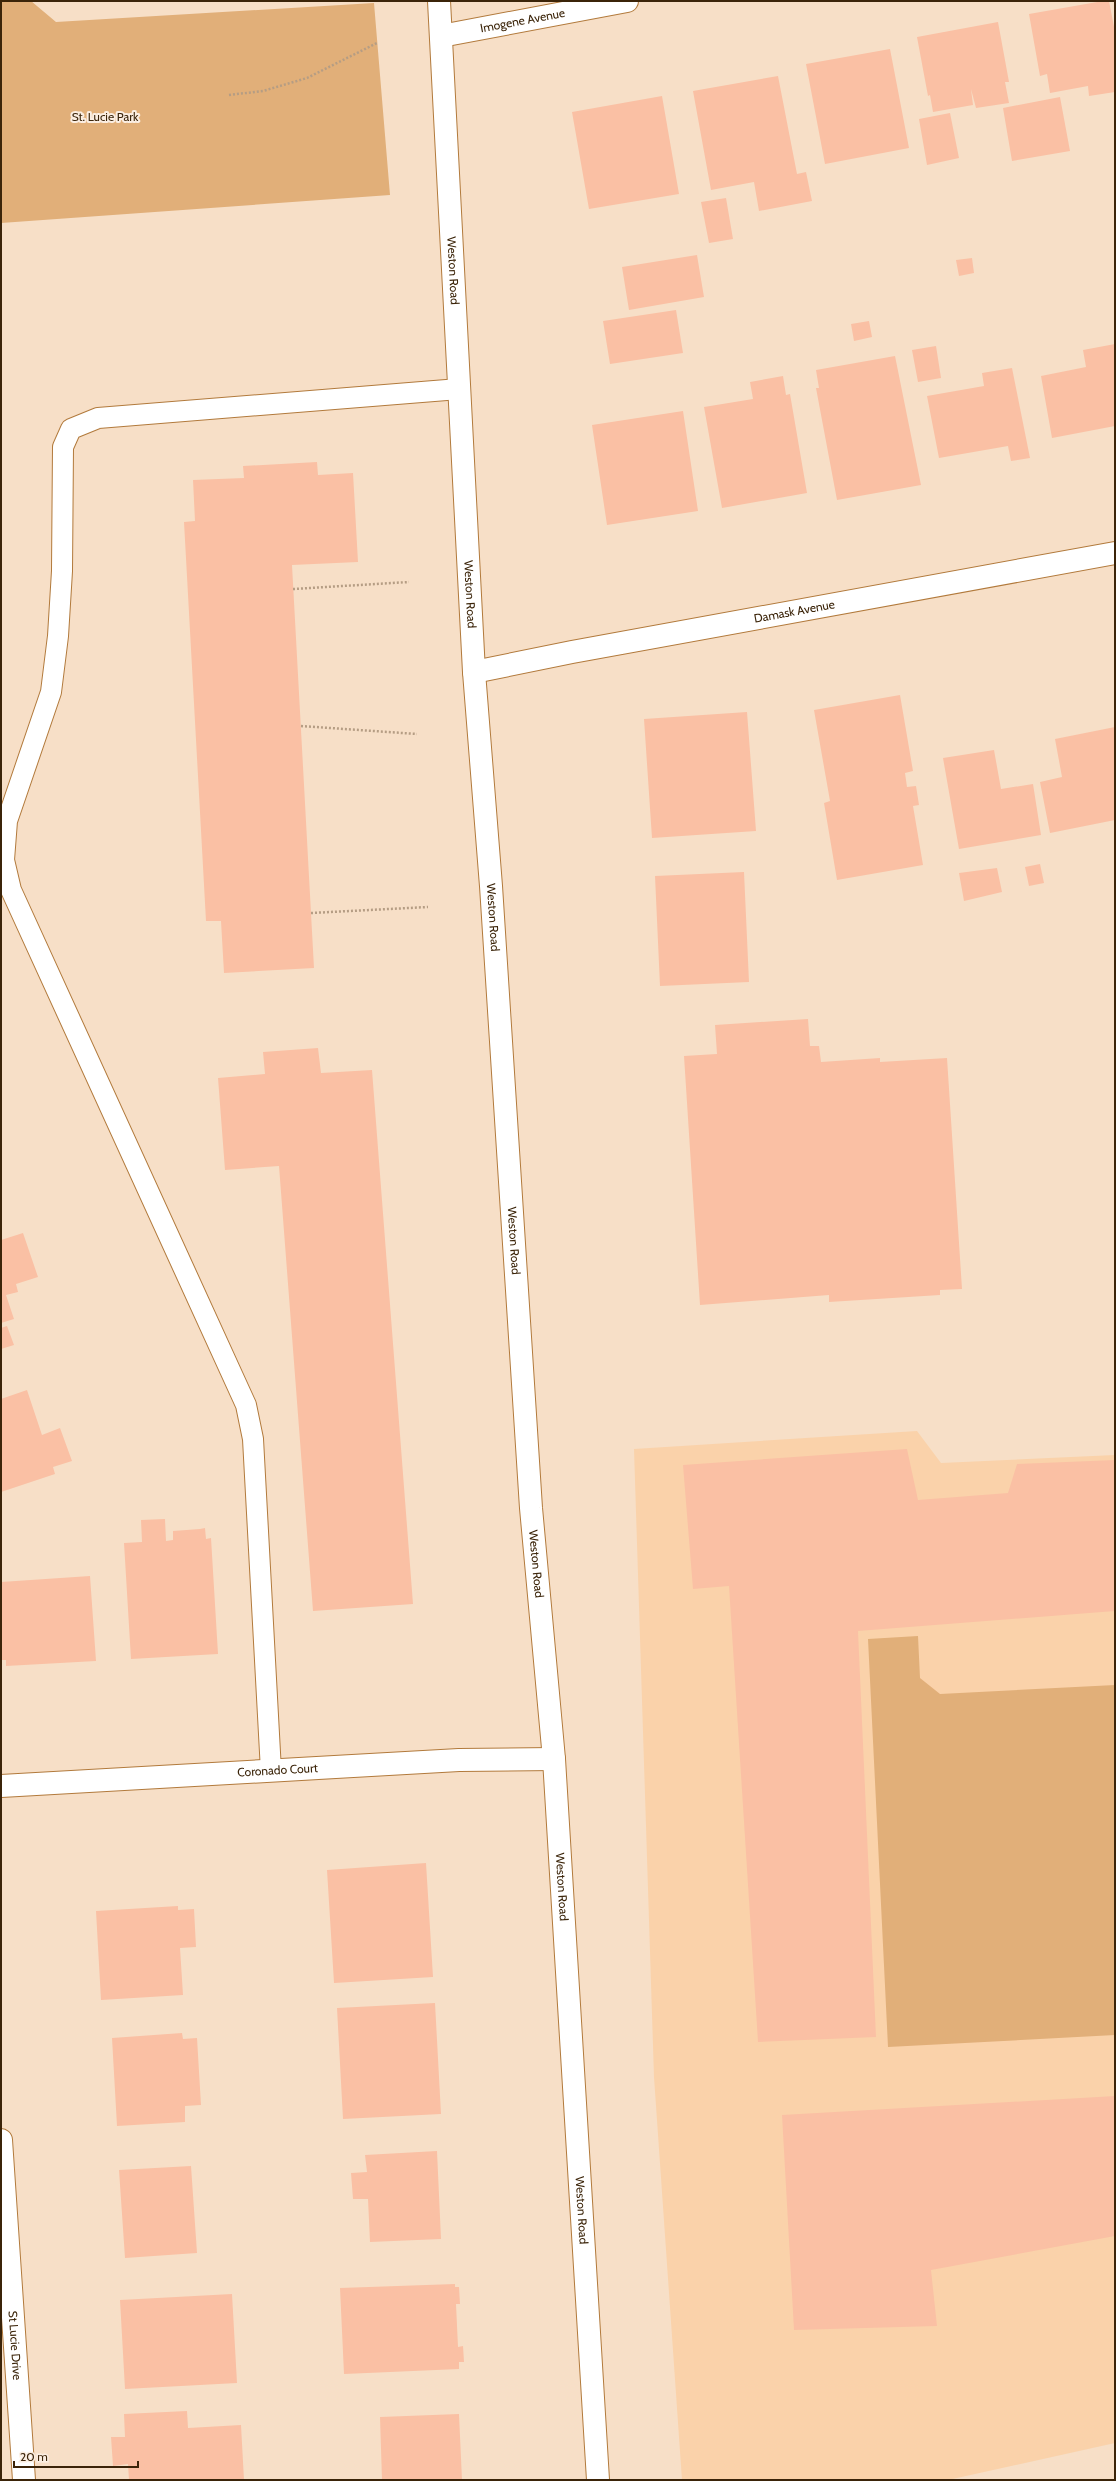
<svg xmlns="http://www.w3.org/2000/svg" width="1116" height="2481" viewBox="0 0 1116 2481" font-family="Cabin,sans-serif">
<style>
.built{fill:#fad2aa}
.green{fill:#e1af79}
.building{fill:#fac0a4}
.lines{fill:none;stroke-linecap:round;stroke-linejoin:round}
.lane-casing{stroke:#b27a3c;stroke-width:22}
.street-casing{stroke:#b27a3c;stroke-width:24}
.secondary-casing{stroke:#b27a3c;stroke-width:24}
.path{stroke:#b59d84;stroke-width:2.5;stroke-dasharray:2 2;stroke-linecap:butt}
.lane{stroke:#fff;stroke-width:20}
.street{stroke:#fff;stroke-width:22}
.secondary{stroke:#fff;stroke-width:22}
.labels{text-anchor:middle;stroke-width:4;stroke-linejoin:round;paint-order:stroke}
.street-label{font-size:12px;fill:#3b2409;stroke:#fbeee2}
.park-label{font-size:12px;fill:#3a240b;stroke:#fbeee2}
</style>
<rect width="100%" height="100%" fill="#f7dfc7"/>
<!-- built -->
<path class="built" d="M917,1431L941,1463L1115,1455V2443L948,2480H682L654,2077L634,1449Z"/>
<!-- green -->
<path class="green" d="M1,1H31L56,22L374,3L390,195L1,223Z
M918,1636L920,1678L940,1694L1115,1685V2035L888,2047L868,1639Z"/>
<!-- building -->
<path class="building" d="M1103,1H1109L1115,32V92L1089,96L1088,86L1050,93L1047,74L1040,76L1029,14Z
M998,22L1009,82H1005L1009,103L976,108L971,89L973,105L933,112L930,95L928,96L917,37Z
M890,49L909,148L825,164L806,64Z
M778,76L797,174L806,172L812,201L759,211L754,182L711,190L693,91Z
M662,96L679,194L589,209L572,112Z
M1060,97L1070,151L1012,161L1003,108Z
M950,113L959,158L927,165L919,119Z
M726,198L733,239L709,243L701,202Z
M697,255L704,297L629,310L622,267Z
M972,258L974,273L959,276L956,260Z
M676,310L683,353L610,364L603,321Z
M869,321L872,337L854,341L851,324Z
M1115,344V426L1052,438L1041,376L1086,367L1083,350Z
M936,346L941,378L918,382L912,350Z
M895,356L921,485L837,500L816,388H819L816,370Z
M1012,368L1030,458L1011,461L1008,446L939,458L927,396L984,386L982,373Z
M783,376L786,395L790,394L807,493L722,508L704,407L753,399L750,382Z
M683,411L698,511L607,525L592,425Z
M317,462L318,475L353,473L358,562L292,565L314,968L224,973L221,921H206L184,522L195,521L193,480L244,478L243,466Z
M900,695L913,771L905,773L907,787L916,786L919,805L913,806L923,865L837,880L824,803L830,801L814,710Z
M747,712L756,831L652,838L644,719Z
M1115,727V820L1050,833L1040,782L1062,777L1055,739Z
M994,750L1001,789L1033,784L1041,835L959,849L943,758Z
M1040,864L1044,883L1029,886L1025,867Z
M997,868L1002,892L964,901L959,873Z
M744,872L749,982L660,986L655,876Z
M808,1019L810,1046H819L821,1062L880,1058V1062L947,1058L962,1289L940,1290V1295L829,1302V1295L700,1305L684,1056L717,1054L715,1025Z
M318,1048L321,1073L372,1070L413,1604L313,1611L279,1166L225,1170L218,1078L265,1074L263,1052Z
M23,1233L38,1277L16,1284L18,1292L6,1295L14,1319L1,1323V1240Z
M7,1326L14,1345L1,1349V1328Z
M27,1390L42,1435L60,1428L72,1461L53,1467L55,1474L1,1492V1399Z
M907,1449L918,1500L1008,1493L1017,1464L1115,1460V1611L858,1631L876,2037L758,2042L729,1586L693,1589L683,1465Z
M165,1519L166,1541L173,1540V1531L200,1529L205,1528L206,1539L211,1538L218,1654L131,1659L124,1543L142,1542L141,1520Z
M90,1576L96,1661L6,1666V1660H1V1582Z
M426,1863L433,1977L334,1983L327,1870Z
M178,1906V1910L194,1909L196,1947L180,1948L183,1995L101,2000L96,1911Z
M435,2003L441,2114L343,2119L337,2008Z
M182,2033L183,2039L197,2038L201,2105L185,2106V2122L117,2126L112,2038Z
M1115,2096V2236L931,2270L937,2326L794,2330L782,2115Z
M437,2151L441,2239L370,2242L368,2199H353L351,2173L367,2172L365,2155Z
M191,2166L197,2253L125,2258L119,2170Z
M455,2284V2287H459L460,2304H456L458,2347L463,2346L464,2362H459V2369L344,2374L340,2288Z
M232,2294L237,2383L125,2389L120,2300Z
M187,2411L188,2428L241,2425L244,2480H129L128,2464L113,2466L111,2437H125L124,2414Z
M459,2414L462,2480H382L380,2417Z"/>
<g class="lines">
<!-- lane casing -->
<g class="lane-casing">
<path id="lane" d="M271,1771L253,1439L246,1405L11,890L4,860L7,821L51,692L58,636L62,571L63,447L71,429L98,418L459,389"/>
</g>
<!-- street casing -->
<g class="street-casing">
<g id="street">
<path id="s1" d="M441,36L627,1"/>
<path id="s2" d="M474,672L572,652L1115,553"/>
<path id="s3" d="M1,1786L459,1760L554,1759"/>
<path id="s4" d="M1,2140L24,2480"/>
</g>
</g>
<!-- secondary casing -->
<g class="secondary-casing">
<g id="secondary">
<path id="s5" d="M439,1L474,672L491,886L531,1508L554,1759L598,2480"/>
</g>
</g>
<!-- path -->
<path class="path" d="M229,95L263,91L307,78L377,43
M293,589L409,582
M301,726L417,734
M311,913L428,907"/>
<!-- lane -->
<use href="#lane" class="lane"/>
<!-- street -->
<use href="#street" class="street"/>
<!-- secondary -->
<use href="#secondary" class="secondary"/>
</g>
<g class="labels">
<!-- street labels -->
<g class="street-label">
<text dy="4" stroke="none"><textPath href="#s1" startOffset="83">Imogene Avenue</textPath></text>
<text dy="4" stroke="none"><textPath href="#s5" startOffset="270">Weston Road</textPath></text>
<text dy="4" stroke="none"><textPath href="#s5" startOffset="594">Weston Road</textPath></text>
<text dy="4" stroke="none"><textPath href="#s2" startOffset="326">Damask Avenue</textPath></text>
<text dy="4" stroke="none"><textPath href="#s5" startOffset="918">Weston Road</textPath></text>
<text dy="4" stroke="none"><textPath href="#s5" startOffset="1242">Weston Road</textPath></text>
<text dy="4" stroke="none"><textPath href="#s5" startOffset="1566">Weston Road</textPath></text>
<text dy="4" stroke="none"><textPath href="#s3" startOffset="277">Coronado Court</textPath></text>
<text dy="4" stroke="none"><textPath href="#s5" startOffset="1890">Weston Road</textPath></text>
<text dy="4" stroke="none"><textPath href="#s5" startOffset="2214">Weston Road</textPath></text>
<text dy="4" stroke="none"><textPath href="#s4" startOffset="206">St Lucie Drive</textPath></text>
</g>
<!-- park labels -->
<g class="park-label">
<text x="105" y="121">St. Lucie Park</text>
</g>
</g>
<!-- border -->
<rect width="1116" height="2481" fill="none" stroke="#3b2409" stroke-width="4"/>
<!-- scale -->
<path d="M14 2461v6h124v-6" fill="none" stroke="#3b2409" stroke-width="2"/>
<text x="20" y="2461" font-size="12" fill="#3b2409" stroke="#fbeee2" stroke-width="3" paint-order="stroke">20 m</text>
</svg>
